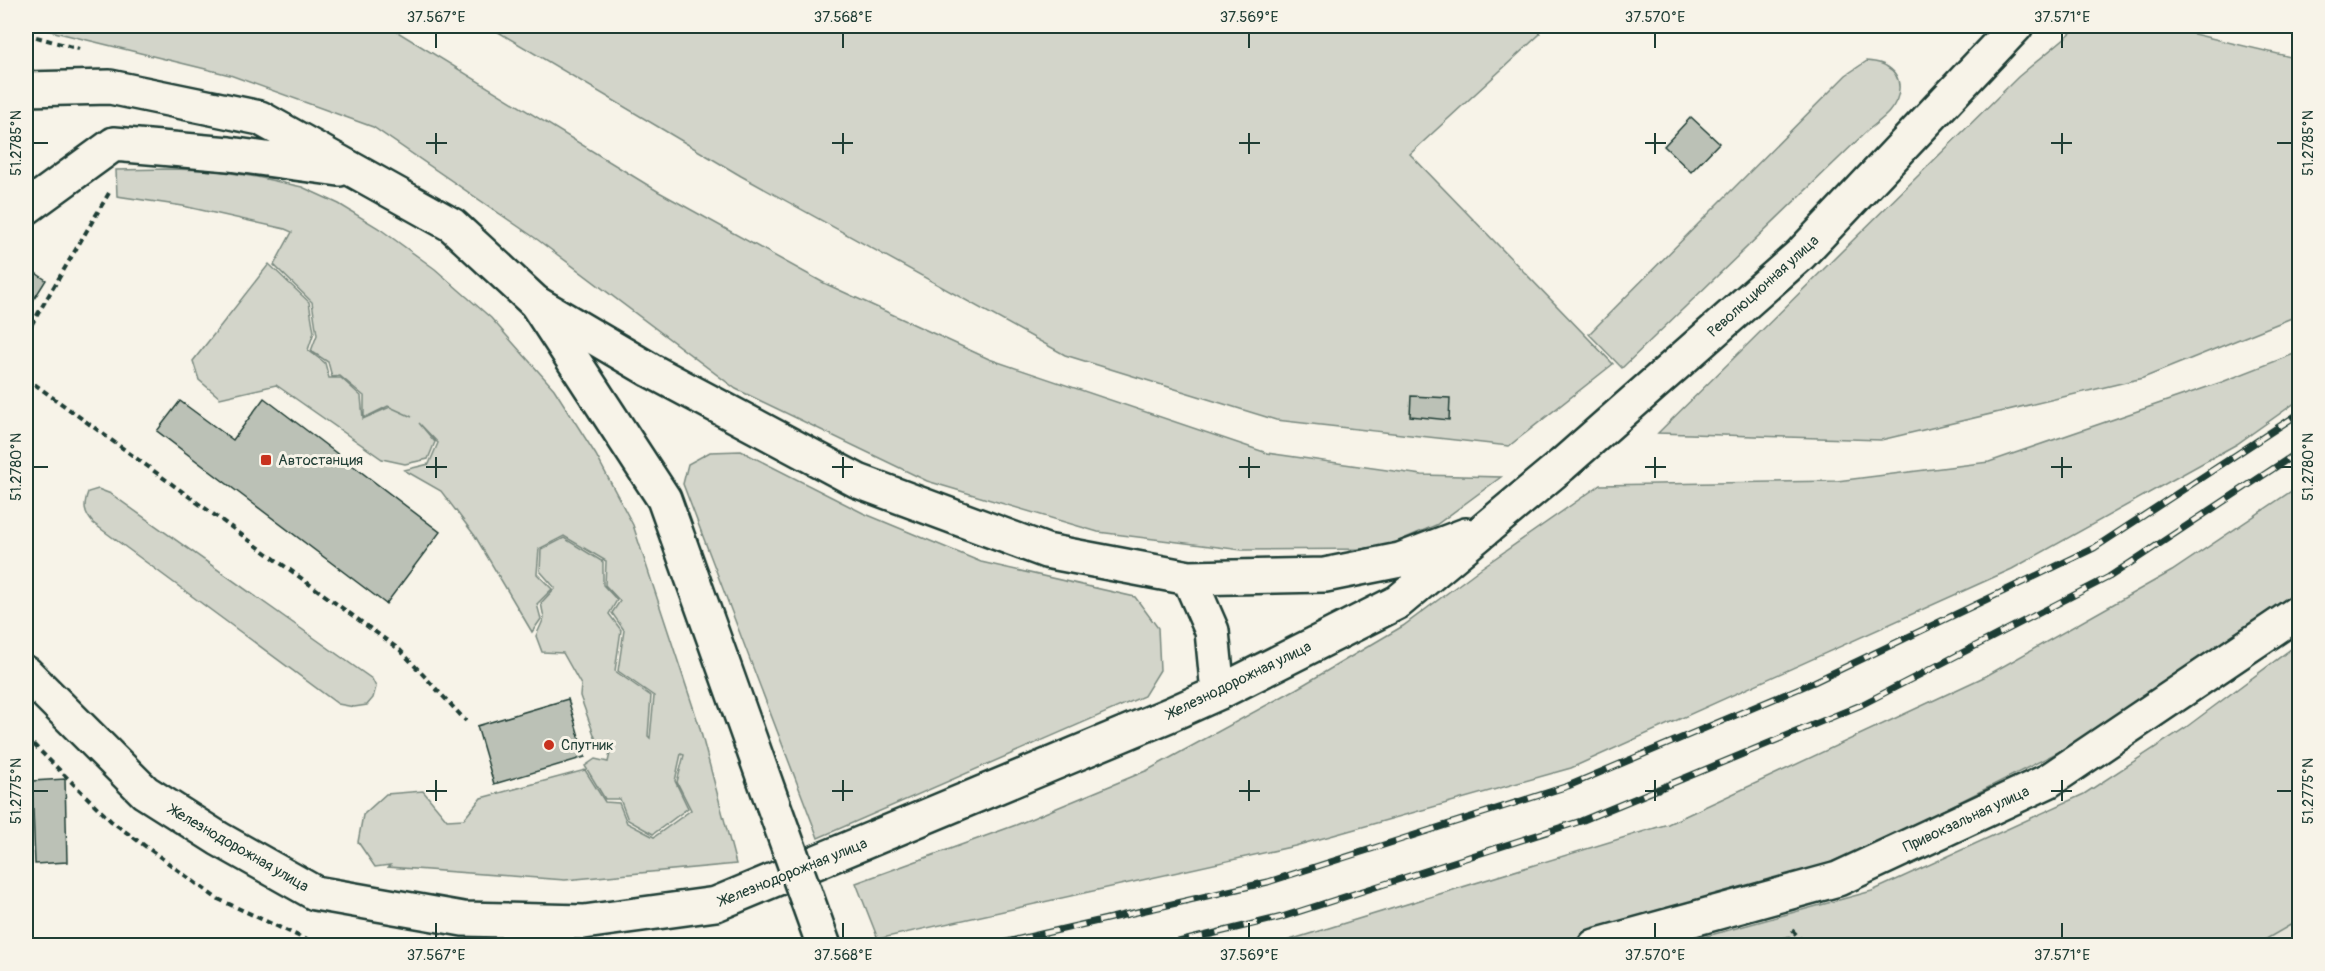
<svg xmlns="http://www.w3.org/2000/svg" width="2325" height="971" viewBox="0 0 2325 971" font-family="Pangolin,sans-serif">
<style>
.built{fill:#e5e4d9}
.green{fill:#d3d5ca;stroke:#79897f;stroke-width:1.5}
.building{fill:#bbc1b6;stroke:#1f3d34;stroke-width:1.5}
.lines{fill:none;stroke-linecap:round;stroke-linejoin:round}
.minor-casing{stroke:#1f3d34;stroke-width:38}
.major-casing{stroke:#1f3d34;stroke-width:38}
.path{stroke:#1f3d34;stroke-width:4;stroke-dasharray:6 4.5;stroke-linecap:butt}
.minor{stroke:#f7f3e8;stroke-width:33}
.major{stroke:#f7f3e8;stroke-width:33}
.rail-casing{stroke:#1f3d34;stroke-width:7}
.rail{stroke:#f7f3e8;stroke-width:4.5;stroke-dasharray:14;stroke-linecap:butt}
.major-bridge-casing{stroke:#1f3d34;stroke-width:38;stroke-linecap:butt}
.major-bridge{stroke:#f7f3e8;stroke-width:33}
.ticks{fill:none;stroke:#1f3d34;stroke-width:2}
.poi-dot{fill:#c8321e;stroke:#f7f3e8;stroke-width:2}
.labels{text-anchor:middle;stroke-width:6;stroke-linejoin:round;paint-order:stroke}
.street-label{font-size:15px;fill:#1f3d34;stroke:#f7f3e8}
.poi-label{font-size:15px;fill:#1f3d34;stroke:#f7f3e8;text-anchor:start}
.neatline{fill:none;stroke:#1f3d34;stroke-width:2}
.ticks-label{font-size:15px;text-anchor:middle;fill:#1f3d34}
</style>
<rect width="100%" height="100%" fill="#f7f3e8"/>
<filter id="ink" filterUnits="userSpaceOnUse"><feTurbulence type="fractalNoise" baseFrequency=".0167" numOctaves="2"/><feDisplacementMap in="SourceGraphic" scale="12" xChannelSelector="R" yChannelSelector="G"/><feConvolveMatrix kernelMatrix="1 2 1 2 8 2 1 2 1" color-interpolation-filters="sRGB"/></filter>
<g filter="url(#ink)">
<!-- built -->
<path class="built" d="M2299,920V945H2256Z
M1789,935L1795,945L1756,946Z"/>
<!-- green -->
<path class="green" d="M30,26H388L659,192L824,283L989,359L1267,453L1422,475L1501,477L1436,525L1380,549L1242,550L1098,532L927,481L736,389L538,240L373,127L230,75Z
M488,26H1537L1540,34L1410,154L1613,364L1509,446L1276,420L1065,355L741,176Z
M2079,26H2160L2299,59V315L2143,378L1881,440L1658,433L2018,77Z
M1867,61C1873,62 1880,62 1886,66C1904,76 1902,97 1889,112C1883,119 1874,125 1867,131L1622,368L1589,334L1846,75Z
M168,169L211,170L257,177L302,187L339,204L380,229L435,269L491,318L554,389L596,455L633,525L699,725L736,864L565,880L388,867L390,865L375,867L358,842L363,815L386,794L423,791L447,820L464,819L481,798L585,770L605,802L619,803L627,823L654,837L691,810L677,782L684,755L681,754L675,781L688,808L653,834L628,820L620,799H605L585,766L595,759L608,762L611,749L596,740L580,696L581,685L563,653L542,652L536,636L544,618L541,603L555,588L540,571L541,550L564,538L603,562V585L617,600L609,614L621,630L615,671L651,696L648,736L650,738L654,696L618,671L624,630L612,613L620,601L605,585L606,561L564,536L539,549L537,574L552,589L537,604L541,619L532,632L475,536L441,491L404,470L429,464L438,443L419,423L435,442L428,459L405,464L382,459L276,385L220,398L199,380L193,361L269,264L309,302L314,332L308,350L325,363L329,378H341L361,396L363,419L390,407L412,417L388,406L364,418V396L340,376L332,377L328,362L311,351L317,335L312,302L274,265L292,232L285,229L183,206L117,196L116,170Z
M2299,352V400L2237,444L2012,569L1571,768L1295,846L878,939L856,883L1016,825L1148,770L1296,689L1403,626L1481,568L1600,485L1837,481L1989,462L2222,382Z
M741,451L863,513L981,562L1135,597L1158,628L1160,670L1144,696L818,838L683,484L688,464L710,452Z
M2299,486V592L2108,727L1884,840L1810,871L1554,945L1270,946L1668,824L1986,676L2172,571Z
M98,489L111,494L372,679L376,687L373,698L367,705L354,707L338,704L93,523C84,512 83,506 88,492Z
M2299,643V920L2256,945L1795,946L1789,936L1756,945H1674L1872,891L2084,794L2185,728Z"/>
<!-- building -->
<path class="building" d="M1691,117L1719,143L1691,172L1664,146Z
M28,268L46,280L26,312V271Z
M1411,396L1450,398L1449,420L1410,416Z
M264,398L440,532L386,604L157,431L180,401L233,440Z
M568,699L585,757L494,784L477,726Z
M65,779L67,862L35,864L32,781Z"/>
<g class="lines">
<!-- minor casing -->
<g class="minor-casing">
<path id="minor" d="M536,303L650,370L858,481L1046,551L1189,578L1325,575L1400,560L1466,535
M1189,578L1212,631L1218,693
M26,673L145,792L219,839L315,893L463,919L584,922L716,904L1169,715L1218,693L1398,602L1562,465L1800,255L2016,26
M1595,946L1838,879L2048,781L2300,611"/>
</g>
<!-- major casing -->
<g class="major-casing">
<path id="major" d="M26,89L110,87L260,118L452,225L536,303L664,499L773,804
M26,208L114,144L229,154L339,169"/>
</g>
<!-- path -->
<path class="path" d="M26,34L79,49
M26,334L109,193
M26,378L400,650L466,721
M26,737L111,821L216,898L320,946
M1792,930L1807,946"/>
<!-- minor -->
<use href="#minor" class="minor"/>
<!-- major -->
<use href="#major" class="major"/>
<!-- rail casing -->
<g class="rail-casing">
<path id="rail" d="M989,946L1268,882L1568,786L1814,682L2094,548L2300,413
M1162,946L1282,917L1581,821L1861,705L2109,577L2300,451"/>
</g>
<!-- rail -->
<use href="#rail" class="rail"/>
<!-- major-bridge casing -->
<g class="major-bridge-casing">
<path id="major-bridge" d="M773,804L824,946"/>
</g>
<!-- major-bridge -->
<use href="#major-bridge" class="major-bridge"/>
</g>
</g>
<!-- ticks -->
<path class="ticks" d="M436,33V48M843,33V48M1249,33V48M1655,33V48M2062,33V48M436,133V154M843,133V154M1249,133V154M1655,133V154M2062,133V154M33,143H48M426,143H447M832,143H853M1239,143H1260M1645,143H1666M2051,143H2072M2277,143H2292M436,457V478M843,457V478M1249,457V478M1655,457V478M2062,457V478M33,467H48M426,467H447M832,467H853M1239,467H1260M1645,467H1666M2051,467H2072M2277,467H2292M436,780V801M843,780V801M1249,780V801M1655,780V801M2062,780V801M33,791H48M426,791H447M832,791H853M1239,791H1260M1645,791H1666M2051,791H2072M2277,791H2292M436,923V938M843,923V938M1249,923V938M1655,923V938M2062,923V938"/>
<!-- markers -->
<g class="poi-dot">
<rect x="260" y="454" width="12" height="12" rx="3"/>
<circle cx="549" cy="745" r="6"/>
</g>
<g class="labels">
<!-- street labels -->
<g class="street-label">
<text transform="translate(1763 286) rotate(-42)" y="5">Революционная улица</text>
<text transform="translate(1239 680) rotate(-26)" y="5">Железнодорожная улица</text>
<text transform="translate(1966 819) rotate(-25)" y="5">Привокзальная улица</text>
<text transform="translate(239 848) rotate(30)" y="5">Железнодорожная улица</text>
<text transform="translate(793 872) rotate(-22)" y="5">Железнодорожная улица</text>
</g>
<!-- poi labels -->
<g class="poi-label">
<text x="278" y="465">Автостанция</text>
<text x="561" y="750">Спутник</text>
</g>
</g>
<!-- margin -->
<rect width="2325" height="971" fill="none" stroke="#f7f3e8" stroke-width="66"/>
<rect x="33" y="33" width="2259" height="905" class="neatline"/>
<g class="ticks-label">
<text x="436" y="22">37.567°E</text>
<text x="843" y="22">37.568°E</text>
<text x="1249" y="22">37.569°E</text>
<text x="1655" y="22">37.570°E</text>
<text x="2062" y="22">37.571°E</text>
<text transform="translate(16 143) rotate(-90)" y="5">51.2785°N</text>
<text transform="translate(2308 143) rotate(-90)" y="5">51.2785°N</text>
<text transform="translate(16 467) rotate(-90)" y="5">51.2780°N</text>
<text transform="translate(2308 467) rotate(-90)" y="5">51.2780°N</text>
<text transform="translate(16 791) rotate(-90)" y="5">51.2775°N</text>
<text transform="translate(2308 791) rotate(-90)" y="5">51.2775°N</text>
<text x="436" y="960">37.567°E</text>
<text x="843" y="960">37.568°E</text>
<text x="1249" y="960">37.569°E</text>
<text x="1655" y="960">37.570°E</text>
<text x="2062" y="960">37.571°E</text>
</g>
</svg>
